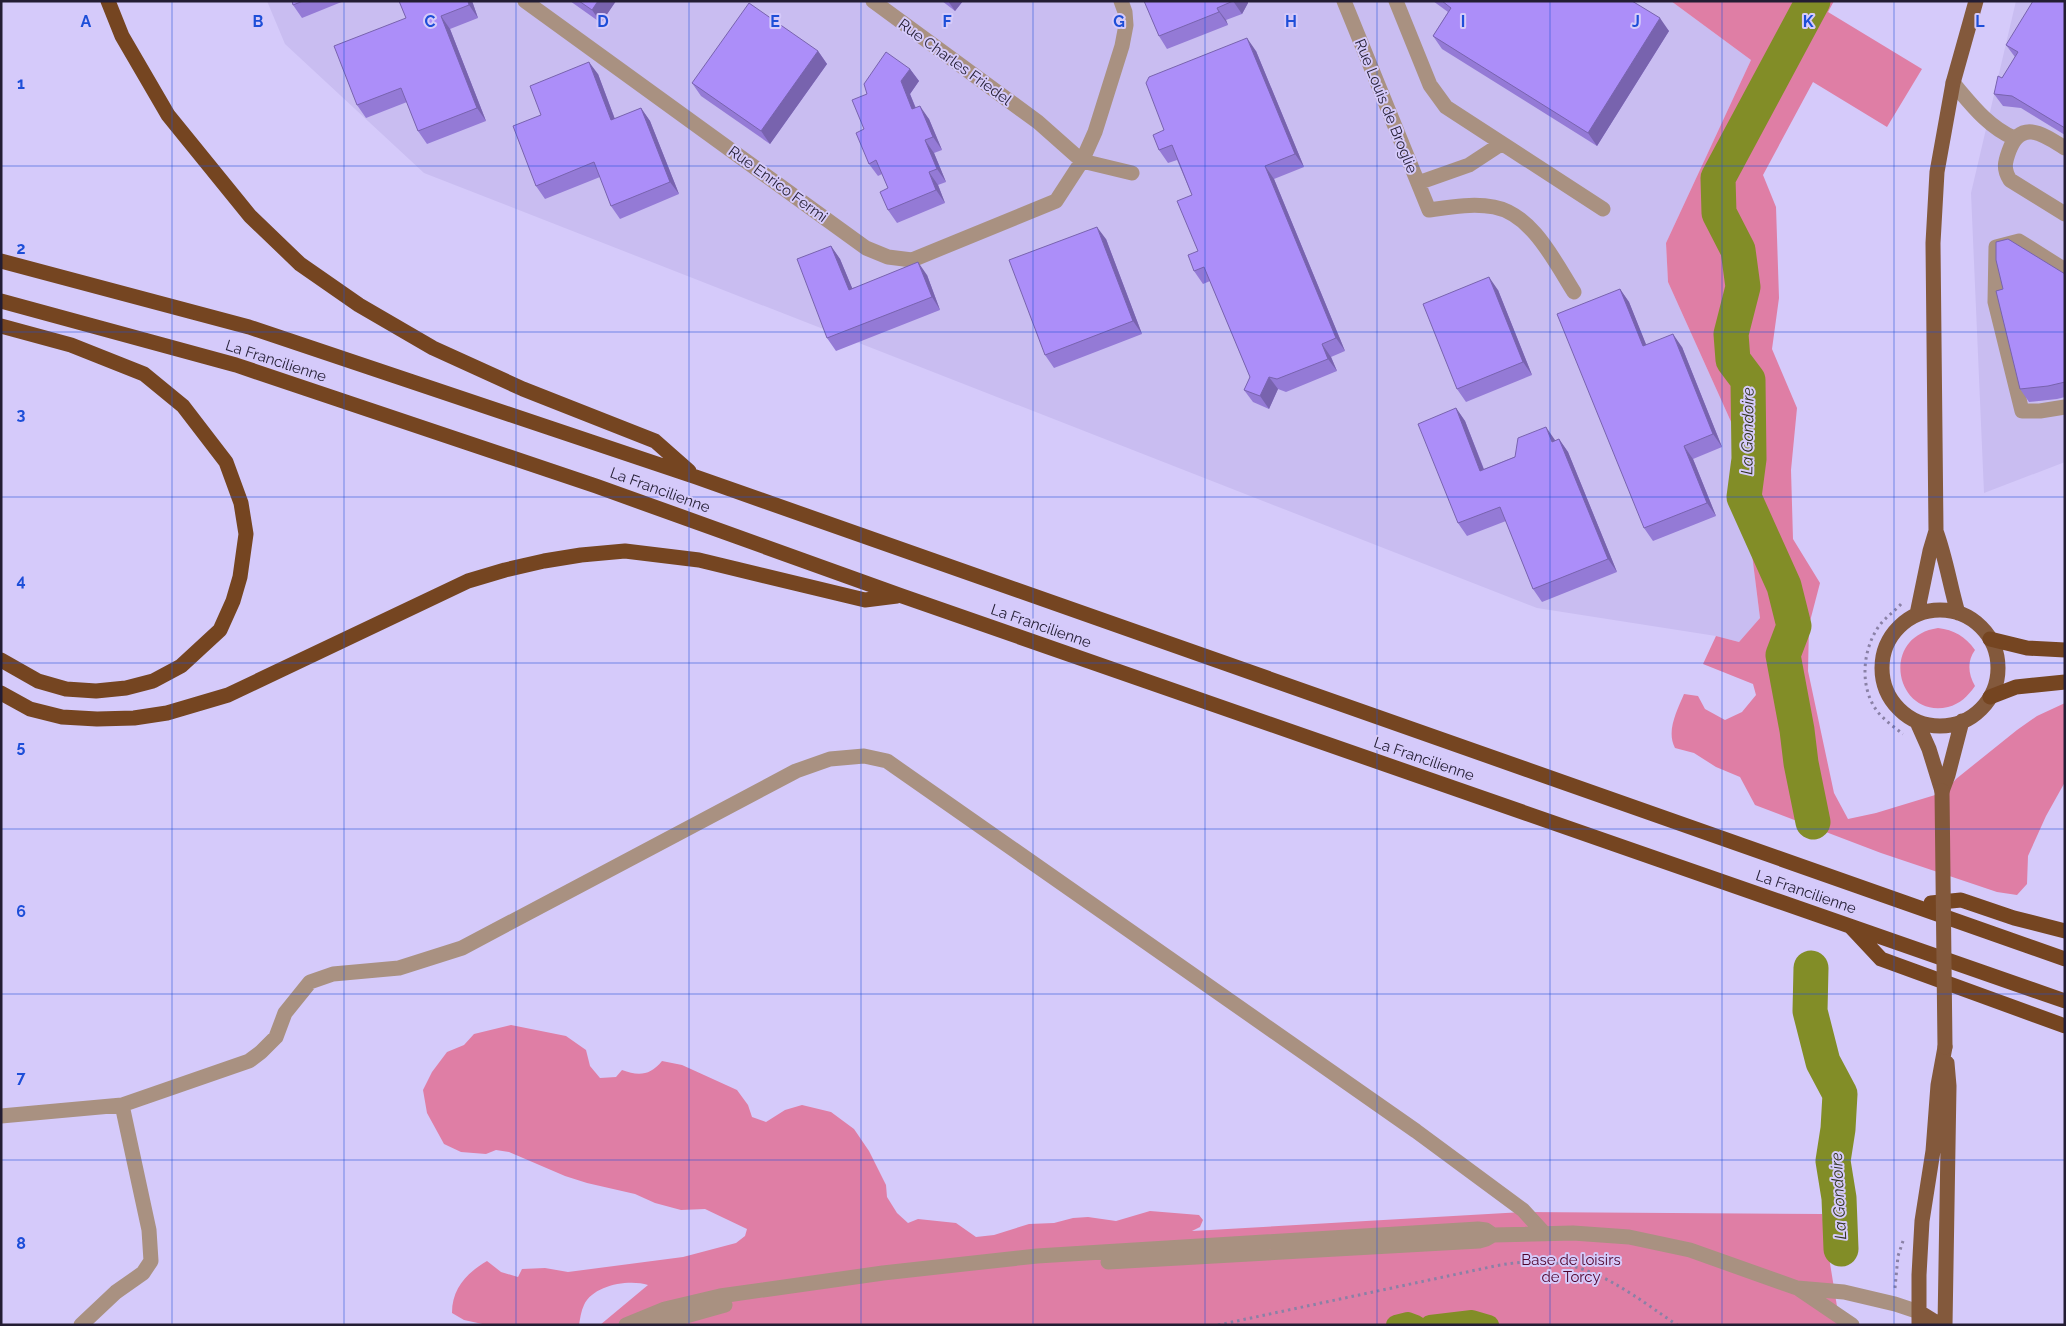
<svg xmlns="http://www.w3.org/2000/svg" width="2066" height="1326" viewBox="0 0 2066 1326" font-family="Raleway,sans-serif">
<style>
.built{fill:#c9bdf1}
.green{fill:#df7ea5}
.lines{fill:none;stroke-linecap:round;stroke-linejoin:round}
.canal{stroke:#828d27;stroke-width:20}
.river{stroke:#828d27;stroke-width:35}
.path{stroke:#8a81a6;stroke-width:3;stroke-dasharray:2.5 4;stroke-linecap:butt}
.minor{stroke:#a99181;stroke-width:15}
.major{stroke:#83593c;stroke-width:15}
.highway{stroke:#754521;stroke-width:15}
.major-bridge{stroke:#83593c;stroke-width:15}
.wall{fill:#947ad6}
.shaded-wall{fill:#7863ae}
.building{fill:#ac8ef9;stroke:#7863ae}
.grid{fill:none;stroke:#1d4ed8;stroke-width:1;stroke-opacity:0.55}
.labels{text-anchor:middle;stroke-width:4;stroke-linejoin:round;paint-order:stroke}
.street-label{font-size:15px;fill:#231d33;stroke:#d5cafa}
.park-label{font-size:15px;fill:#50052d;stroke:#d5cafa}
.water-label{font-size:16px;font-style:italic;fill:#2f321c;stroke:#d5cafa}
.grid-label{font-size:16px;text-anchor:middle;font-weight:bold;fill:#1d4ed8;stroke:#d5cafa;stroke-width:4;stroke-linejoin:round;paint-order:stroke}
</style>
<rect width="100%" height="100%" fill="#d5cafa"/>
<!-- built -->
<path class="built" d="M267,1H1671L1751,60L1666,243L1668,282L1737,435L1760,618L1739,642L1716,636L1537,608L424,173L285,44Z
M2016,1H2065V462L1984,493L1971,193Z"/>
<!-- green -->
<path class="green" d="M1671,1H1834L1828,12L1922,69L1887,127L1813,82L1763,175L1776,207L1779,298L1772,349L1797,408L1791,470L1793,539L1820,583L1809,625L1808,671L1834,793L1848,819L1876,813L1945,792L1956,779L2017,730L2037,716L2065,703V782L2046,816L2028,856L2027,884L2017,895L1997,892L1881,853L1755,805L1740,777L1716,767L1694,753L1675,748C1666,731 1677,711 1684,694L1698,696L1705,709L1725,720L1742,712L1756,695L1753,684L1703,664L1716,636L1739,642L1760,618L1737,435L1668,282L1666,243L1751,60Z
M1938,628C1954,630 1965,636 1975,650C1967,661 1968,674 1975,686C1968,696 1960,704 1948,707C1896,719 1878,637 1938,628Z
M511,1025L566,1036L586,1050L590,1066L600,1078L616,1077L622,1070C638,1076 650,1076 662,1061L682,1065L737,1090L748,1105L752,1117L766,1122L785,1110L802,1105L831,1112L854,1129L869,1151L886,1185L887,1197L897,1213L908,1223L918,1219L956,1223L976,1237L994,1235L1029,1224L1054,1223L1073,1218L1088,1217L1116,1221L1150,1211L1199,1215L1203,1220L1200,1227L1192,1231L1523,1212L1822,1214L1840,1325H600L648,1285C629,1279 593,1285 584,1305C581,1311 580,1319 579,1325H487L464,1320L452,1313C452,1288 467,1273 487,1261L501,1272L518,1277L522,1269L545,1268L568,1272L683,1257L736,1243L745,1236L747,1229L705,1209L681,1210L655,1203L635,1194L587,1183L565,1176L509,1152L496,1150L486,1154L461,1152L444,1144L427,1113L423,1090L432,1072L447,1052L464,1045L474,1034Z"/>
<g class="lines">
<!-- canal -->
<path class="canal" d="M1396,1325L1408,1322L1416,1325
M1430,1325L1472,1320L1489,1325"/>
<!-- river -->
<path class="river" d="M1813,1L1718,178L1719,213L1738,250L1743,287L1731,334L1733,360L1748,380L1749,459L1744,497L1784,586L1794,626L1783,655L1797,730L1801,763L1813,822
M1811,968L1810,1011L1823,1062L1840,1094L1838,1129L1833,1161L1839,1198L1841,1249"/>
<!-- path -->
<path class="path" d="M1901,604C1893,613 1883,619 1877,629C1862,653 1860,688 1877,711C1884,720 1894,727 1903,734
M1895,1288L1898,1256L1903,1241
M1218,1325L1495,1266C1577,1250 1613,1281 1677,1325"/>
<!-- minor -->
<path class="minor" d="M525,1L866,248L888,257L912,260L1056,201L1082,161L1095,132L1122,46L1126,25L1125,12L1121,1
M873,1L1038,122L1082,161L1132,173
M1344,1L1429,210C1450,207 1473,203 1494,207C1532,214 1555,262 1574,292
M1396,1L1430,85L1446,107L1603,209
M1953,83C1971,104 1988,127 2014,138
M2065,148C2044,135 2021,118 2009,151C2005,162 2003,169 2010,180L2065,214
M1418,183L1469,165L1501,144
M2065,270L2019,241L1996,247L1995,302L2022,411H2040L2065,407
M1,1116L122,1105L249,1061L261,1052L276,1037L285,1013L310,982L333,974L399,968L462,948L796,771L830,759L864,756L887,761L1416,1131L1523,1210L1544,1233
M1108,1262L1479,1241L1486,1239L1493,1235
M1799,1289L1852,1325
M81,1325L116,1292L143,1273L151,1261L149,1230L122,1105
M626,1325L665,1309L720,1296L883,1273L1037,1256L1478,1229L1486,1230L1493,1235L1573,1233L1629,1237L1690,1250L1797,1288L1844,1292L1895,1304L1919,1312
M654,1325L725,1305"/>
<!-- major -->
<path class="major" d="M1936,531C1946,558 1950,586 1958,613
M1882 668a58 58 0 1 1 116 0a58 58 0 1 1-116 0Z
M1917,614L1930,551L1936,531L1933,243L1937,172L1953,83L1976,1
M1917,722L1929,749L1942,791
M1942,791L1948,775L1962,721
M1919,1312L1940,1325
M1919,1325V1275L1922,1221L1933,1151L1938,1085L1945,1047
M1945,1325L1949,1086L1947,1063"/>
<!-- highway -->
<path class="highway" d="M108,1L122,36L168,115L250,216L300,264L359,305L433,348L523,389L655,441L689,471
M1,261L249,327L696,477L2065,959
M1,301L236,365L596,486L902,596L2065,1001
M1,326L71,345L144,374L183,406L226,462L241,503L246,534L240,577L233,601L220,630L181,666L153,681L126,688L96,691L66,689L38,681L1,660
M1990,639L2027,648L2065,650
M1,693L30,709L62,717L97,719L134,718L167,713L228,695L468,581L505,570L544,561L581,555L625,551L699,560L865,600L897,596
M1990,697L2016,687L2065,682
M1931,903L1961,900L2014,918L2065,931
M1851,927L1881,959L2065,1026"/>
<!-- major-bridge -->
<path class="major-bridge" d="M1942,791L1945,1047"/>
</g>
<!-- wall -->
<path class="wall" d="M292,1H344L302,18L293,5Z
M399,1H472L478,18L450,29L486,121L427,144L418,131L407,102L366,118L357,105L406,18Z
M570,1H616L601,23Z
M942,1H963L955,11Z
M1144,1H1248V3L1242,14L1226,20L1228,25L1167,49L1159,36Z
M1433,1H1632L1669,31L1597,146L1442,49L1433,36L1448,12Z
M2065,1V135L2021,108L2003,106L1994,94L2002,78L2015,57L2006,45Z
M818,51L827,64L770,144L701,96L692,83Z
M1256,51L1304,167L1274,179L1345,351L1331,357L1337,371L1286,392L1278,389L1269,409L1253,402L1244,390L1250,377L1210,281L1203,284L1194,271L1198,251L1192,195L1177,160L1168,163L1159,150L1164,130Z
M910,69L919,81L910,94L916,108L929,119L942,150L934,153L946,182L938,185L945,203L897,223L888,210V188L882,174L878,176L869,164L864,129L867,94Z
M598,74L615,119L641,108L650,121L679,194L620,219L611,206L600,177L545,199L536,186L541,115Z
M1106,239L1142,334L1054,368L1045,355Z
M831,246L840,259L852,288L927,275L940,310L836,351L827,338Z
M2065,274V397L2057,399L2029,402L2020,389Z
M1620,289L1629,302L1646,345L1682,347L1722,447L1693,459L1716,516L1653,541L1644,528Z
M1498,290L1532,375L1466,402L1457,389Z
M1456,408L1465,421L1484,469L1559,439L1568,452L1617,572L1542,602L1533,589L1506,521L1467,536L1458,523Z"/>
<!-- shaded-wall -->
<path class="shaded-wall" d="M468,1H472L478,18L469,5Z
M598,1H616L601,23L592,10Z
M948,1H963L955,11Z
M1233,1H1248V3L1242,14Z
M1217,8L1226,20L1228,25L1219,12Z
M441,16L450,29L486,121L477,108Z
M1660,18L1669,31L1597,146L1588,133Z
M1247,38L1256,51L1304,167L1295,154Z
M818,51L827,64L770,144L761,131Z
M589,62L598,74L620,133L611,120Z
M910,69L919,81L910,94L921,122L912,109L901,81Z
M920,106L929,119L942,150L933,137Z
M641,108L650,121L679,194L670,182Z
M925,140L934,153L946,182L937,169Z
M1265,166L1274,179L1345,351L1336,338Z
M929,172L938,185L945,203L936,190Z
M1097,227L1106,239L1142,334L1133,321Z
M831,246L840,259L858,302L849,290Z
M918,262L927,275L940,310L932,297Z
M1489,277L1498,290L1532,375L1523,362Z
M1620,289L1629,302L1652,359L1643,346Z
M1673,334L1682,347L1722,447L1713,434Z
M1322,344L1331,357L1337,371L1328,359Z
M1269,377L1278,389L1269,409L1260,396Z
M1456,408L1465,421L1489,483L1480,471Z
M1546,427L1555,440L1561,455L1552,442Z
M1559,439L1568,452L1617,572L1608,559Z
M1684,446L1693,459L1716,516L1707,503Z"/>
<!-- building -->
<path class="building" d="M292,1H303L293,5Z
M399,1H468L469,5L441,16L477,108L418,131L401,88L357,105L334,46L406,18Z
M579,1H598L592,10Z
M1144,1H1233L1217,8L1219,12L1159,36Z
M1442,1H1632L1660,18L1588,133L1433,36L1451,8Z
M2033,1H2065V128L2012,96L1994,94L1998,76L2002,78L2018,52L2006,45Z
M749,3L818,51L761,131L692,83Z
M1247,38L1295,154L1265,166L1336,338L1322,344L1328,359L1277,379L1269,377L1260,396L1244,390L1250,377L1204,267L1194,271L1188,255L1198,251L1177,201L1192,195L1172,145L1159,150L1153,135L1164,130L1146,83L1149,77Z
M886,52L910,69L901,81L912,109L920,106L933,137L925,140L937,169L929,172L936,190L888,210L880,192L888,188L876,160L869,164L856,133L864,129L852,100L867,94L864,84Z
M589,62L611,120L641,108L670,182L611,206L594,162L536,186L513,126L541,115L530,86Z
M1097,227L1133,321L1045,355L1009,260Z
M2008,239L2065,274V382L2048,386L2020,389L1996,291L2003,289L1996,260V242Z
M831,246L849,290L918,262L932,297L827,338L797,259Z
M1489,277L1523,362L1457,389L1423,304Z
M1620,289L1643,346L1673,334L1713,434L1684,446L1707,503L1644,528L1557,314Z
M1456,408L1480,471L1515,457L1518,438L1546,427L1552,442L1559,439L1608,559L1533,589L1500,507L1458,523L1418,424Z"/>
<!-- grid -->
<path class="grid" d="M172,1V1325M344,1V1325M516,1V1325M689,1V1325M861,1V1325M1033,1V1325M1205,1V1325M1377,1V1325M1550,1V1325M1722,1V1325M1894,1V1325M1,166H2065M1,332H2065M1,497H2065M1,663H2065M1,829H2065M1,994H2065M1,1160H2065"/>
<g class="labels">
<!-- street labels -->
<g class="street-label">
<text transform="translate(955 62) rotate(36)" y="5">Rue Charles Friedel</text>
<text transform="translate(1386 106) rotate(68)" y="5">Rue Louis de Broglie</text>
<text transform="translate(778 184) rotate(36)" y="5">Rue Enrico Fermi</text>
<text transform="translate(276 361) rotate(18)" y="5">La Francilienne</text>
<text transform="translate(660 490) rotate(20)" y="5">La Francilienne</text>
<text transform="translate(1041 626) rotate(19)" y="5">La Francilienne</text>
<text transform="translate(1424 759) rotate(19)" y="5">La Francilienne</text>
<text transform="translate(1806 892) rotate(19)" y="5">La Francilienne</text>
</g>
<!-- park labels -->
<g class="park-label">
<text x="1571" y="1265">Base de loisirs<tspan x="1571" dy="17">de Torcy</tspan></text>
</g>
<!-- water labels -->
<g class="water-label">
<text transform="translate(1747 431) rotate(-89)" y="6">La Gondoire</text>
<text transform="translate(1838 1196) rotate(-93)" y="6">La Gondoire</text>
</g>
</g>
<g class="grid-label">
<text x="86" y="27">A</text>
<text x="258" y="27">B</text>
<text x="430" y="27">C</text>
<text x="603" y="27">D</text>
<text x="775" y="27">E</text>
<text x="947" y="27">F</text>
<text x="1119" y="27">G</text>
<text x="1291" y="27">H</text>
<text x="1463" y="27">I</text>
<text x="1636" y="27">J</text>
<text x="1808" y="27">K</text>
<text x="1980" y="27">L</text>
<text x="21" y="89">1</text>
<text x="21" y="254">2</text>
<text x="21" y="420">3</text>
<text x="21" y="586">4</text>
<text x="21" y="752">5</text>
<text x="21" y="917">6</text>
<text x="21" y="1083">7</text>
<text x="21" y="1249">8</text>
</g>
<!-- border -->
<rect width="2066" height="1326" fill="none" stroke="#231d33" stroke-width="5"/>
</svg>
